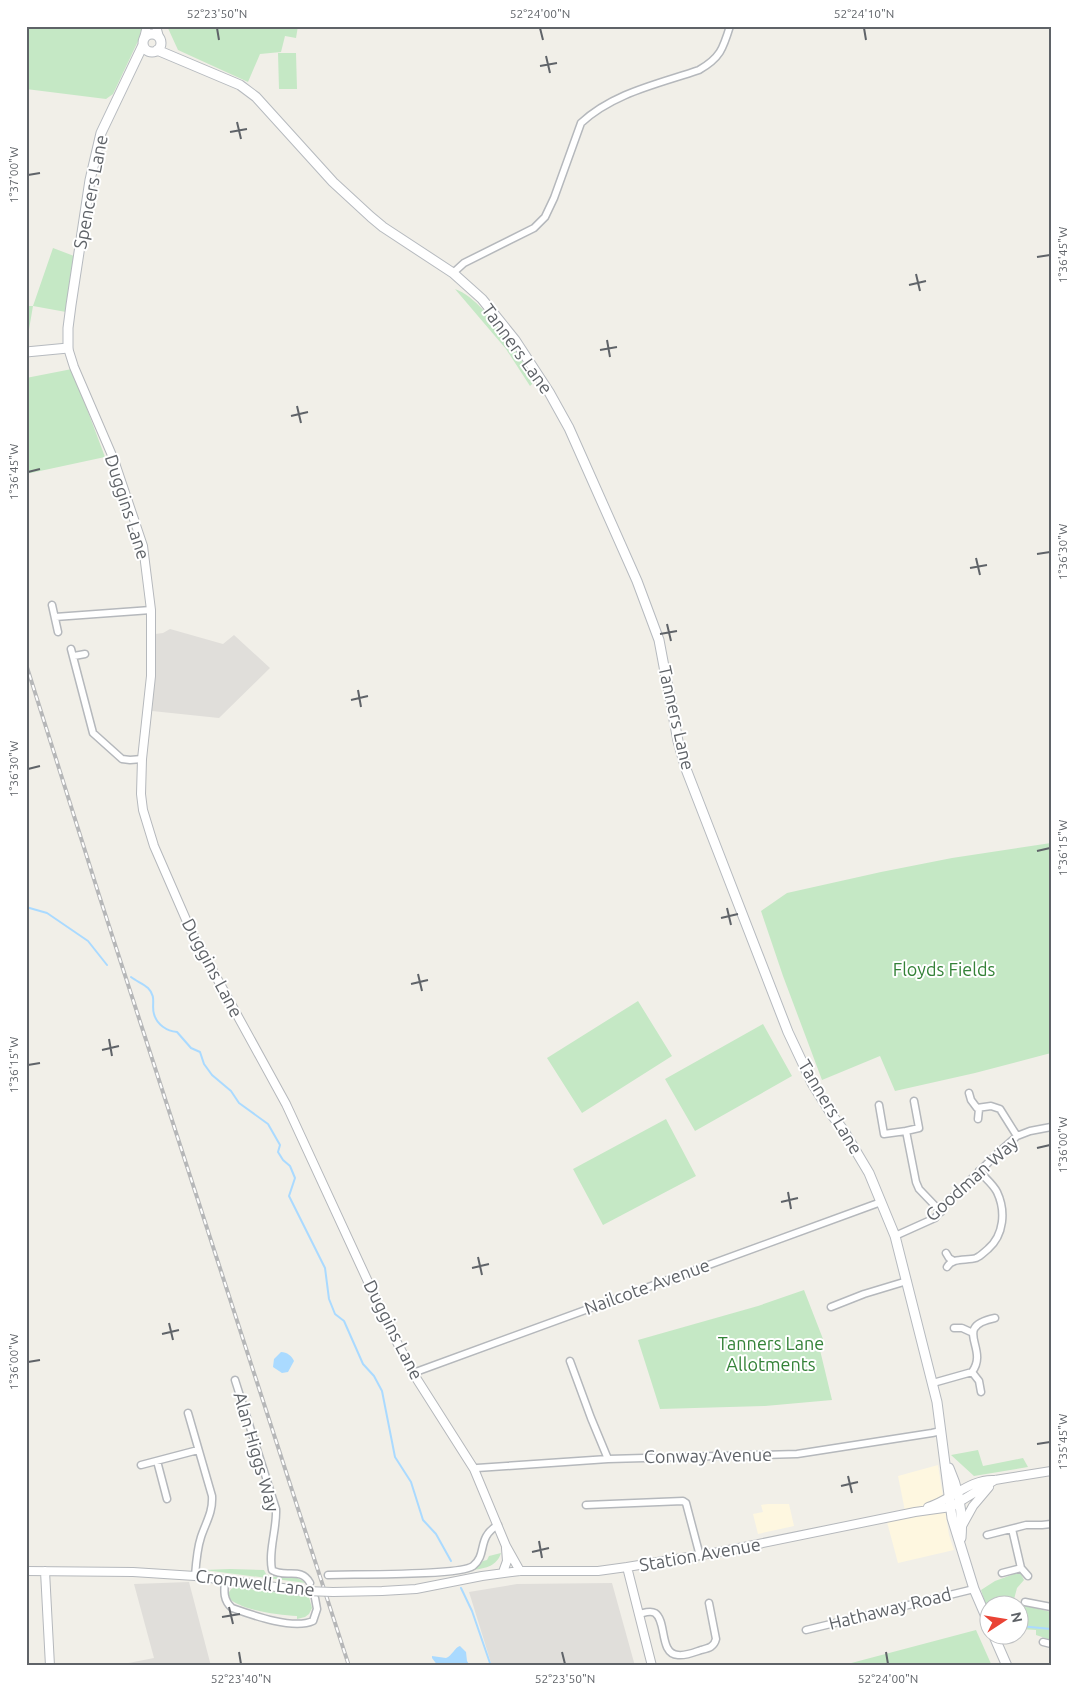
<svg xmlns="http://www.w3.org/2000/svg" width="1077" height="1692" viewBox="0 0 1077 1692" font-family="Ubuntu,sans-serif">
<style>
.commercial{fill:#fef7e0}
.industrial{fill:#e0deda}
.green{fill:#c5e8c5}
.water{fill:#aadaff}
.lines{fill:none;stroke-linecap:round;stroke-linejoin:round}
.stream{stroke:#aadaff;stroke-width:2}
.minor-casing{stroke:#b5b8bc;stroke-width:9}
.tertiary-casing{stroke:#b5b8bc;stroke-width:10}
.secondary-casing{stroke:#b6babf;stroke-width:11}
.minor{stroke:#fff;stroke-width:6}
.tertiary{stroke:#fff;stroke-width:8}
.secondary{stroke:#fff;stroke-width:9}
.rail-casing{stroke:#b6b7b8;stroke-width:4}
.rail{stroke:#fff;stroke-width:2;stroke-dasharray:5.5;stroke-linecap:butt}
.tertiary-bridge-casing{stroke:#b5b8bc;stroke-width:10;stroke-linecap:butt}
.tertiary-bridge{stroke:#fff;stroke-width:8}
.ticks{fill:none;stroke:#5f6368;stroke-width:2}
.labels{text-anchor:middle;stroke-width:4;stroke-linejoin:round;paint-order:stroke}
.street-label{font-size:18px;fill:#5f6368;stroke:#fff}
.park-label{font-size:18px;fill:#348238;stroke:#fff}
.neatline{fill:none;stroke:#5f6368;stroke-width:2}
.ticks-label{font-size:12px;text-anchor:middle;fill:#5f6368}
</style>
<rect width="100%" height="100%" fill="#f1efe8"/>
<!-- commercial -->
<path class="commercial" d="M938,1465L949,1535L954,1550L898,1563L887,1522L906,1516L898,1476Z
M768,1504H789L794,1526L758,1534L753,1514L763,1512L761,1505Z"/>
<!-- industrial -->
<path class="industrial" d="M170,629L223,644L234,635L270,668L219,718L152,711L155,672V634L163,633Z
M189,1582L211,1666H113L154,1658L134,1584Z
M612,1583L635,1666H492L469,1592L517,1584Z"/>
<!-- green -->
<path class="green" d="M26,26H142L139,39L113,94L106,99L26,89Z
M167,26H298L296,38L285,36L281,52L260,54L248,82L178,50Z
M278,53H296L297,89H279Z
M53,248L74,256L66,312L33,306L26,347V306H33Z
M455,289C485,300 517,354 535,381L530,386L506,349Z
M72,369L105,457L26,474V378Z
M1051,843V1053L975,1073L895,1091L880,1056L822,1080L783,976L761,911L787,893L881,872L952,858Z
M638,1001L672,1056L582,1113L547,1058Z
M763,1024L792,1076L695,1131L665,1079Z
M666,1119L696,1176L603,1225L573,1169Z
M804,1290L823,1339L820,1350L832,1400L765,1406L660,1409L638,1340L758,1306Z
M978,1450L983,1466L1023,1458L1028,1467L974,1476L951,1455Z
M501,1553C497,1566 486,1568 474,1570L483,1561L487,1560L489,1556Z
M230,1569L264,1570L266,1574C282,1582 291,1571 306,1583L204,1570Z
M1017,1573L1021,1574L1024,1580L1017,1588L1013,1603L1051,1612V1640L1036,1635V1630L1020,1629V1604H990L989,1615L981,1590L995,1581Z
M235,1587L309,1597L312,1608L309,1614L305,1617L297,1619V1616C278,1615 246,1611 231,1600C226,1594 230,1589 235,1587Z
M976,1630L992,1666H840Z"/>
<!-- water -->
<path class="water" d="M281,1352C287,1352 292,1356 294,1361L288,1372L282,1373L273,1367L274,1359Z
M460,1646L466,1652L467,1661L470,1666H438L432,1658V1656L446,1658C452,1656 455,1647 460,1646Z"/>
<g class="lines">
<!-- stream -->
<path class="stream" d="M26,907L47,913L88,941L107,965
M131,977C136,981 144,984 148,988C157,997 151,1005 154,1014C157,1025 167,1031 177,1032L191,1048L200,1052L204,1064L212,1075L231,1091L239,1103L268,1124L280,1145L278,1152L283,1160L290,1166L295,1178L289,1196L325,1268L329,1299L335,1314L344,1321L363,1364L374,1376L382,1391L395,1457L411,1482L423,1520L436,1534L451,1561
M461,1588L472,1611L491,1666
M1020,1626L1051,1629"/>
<!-- minor casing -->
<g class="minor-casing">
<path id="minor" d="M453,273L464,263L534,228L545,217L554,198L581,123C613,93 658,84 699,70C720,58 723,49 730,26
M52,605L58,632
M55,617L151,610
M71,649L93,733L122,759L130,760L142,759
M74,656L85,654
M969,1093L971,1100L977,1108L991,1106L1000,1109L1017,1136
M879,1105L884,1134L906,1131L916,1182L919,1189L941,1212
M978,1119L979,1109
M906,1131L919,1128L914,1101
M895,1236L935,1218L945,1205L1000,1151L1017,1136L1030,1131L1051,1127
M946,1253L949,1258L954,1261
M947,1267C953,1257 966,1261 976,1258C981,1256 984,1252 988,1249C1004,1235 1006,1211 997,1192C993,1184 985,1178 979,1171
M831,1307L864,1294L907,1281
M954,1328H962L973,1333
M570,1361L591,1418L608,1459
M972,1372L979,1381L981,1392
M413,1373L881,1202
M235,1380L276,1509C277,1529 268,1551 272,1570C285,1579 301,1566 310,1583
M933,1383L972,1372C990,1348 951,1327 995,1318
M188,1413L212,1496C213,1512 206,1522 201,1537C197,1549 196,1563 195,1576
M157,1461L167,1499
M141,1465L198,1450
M474,1469L477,1468L608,1459L797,1454L932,1433L941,1431
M586,1505L683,1501L686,1503L700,1556
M1012,1529L1021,1568L1028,1576
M987,1535L1026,1525H1042L1051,1524
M1002,1573L1021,1568
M328,1575C351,1574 460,1576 473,1566C488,1554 476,1538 498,1525
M225,1580C224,1591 223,1600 232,1608C252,1615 293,1630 313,1621L317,1609L315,1598
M1025,1602L1051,1607
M639,1614C644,1613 650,1610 655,1613C667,1621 659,1654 678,1655C686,1656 695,1652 701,1650C709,1648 714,1647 716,1639L709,1603
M806,1630L974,1589
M1043,1642L1051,1644"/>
</g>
<!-- tertiary casing -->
<g class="tertiary-casing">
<path id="tertiary" d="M156,26L159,37
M144,38L147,26
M68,348L74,367L114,460L143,546L151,610V676L142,759L141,794L143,810L154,846L191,931L286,1104L388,1325L413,1373L474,1469L506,1546L520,1571
M928,1507C951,1500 971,1478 995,1480L1051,1471
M962,1526L973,1506L989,1487
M627,1567L652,1666
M26,1571L133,1572L195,1576L305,1591
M45,1571L50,1666
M503,1572L507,1561L506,1548
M333,1592L382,1591L416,1589L482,1576L520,1571H598L627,1567L719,1552L915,1512L951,1507L995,1480"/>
</g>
<!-- secondary casing -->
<g class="secondary-casing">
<path id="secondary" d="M143 43a9 9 0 1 1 18 0a9 9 0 1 1-18 0Z
M157,50L240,85L256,97L333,182L371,217L383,227L453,273L482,299L515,340L549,392L569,428L637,581L659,640L678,741L686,769L788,1032L812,1083L832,1115L844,1131L869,1173L895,1236L937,1402L952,1518L974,1589L990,1626
M26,352L68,348V328L71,305L90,180L101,133L143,45
M949,1468C959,1490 963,1514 961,1538
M993,1634L1007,1666"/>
</g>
<!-- minor -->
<use href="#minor" class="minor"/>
<!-- tertiary -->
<use href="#tertiary" class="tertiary"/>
<!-- secondary -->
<use href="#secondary" class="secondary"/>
<!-- rail casing -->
<g class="rail-casing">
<path id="rail" d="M26,664L99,895L349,1666"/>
</g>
<!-- rail -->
<use href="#rail" class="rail"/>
<!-- tertiary-bridge casing -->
<g class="tertiary-bridge-casing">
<path id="tertiary-bridge" d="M305,1591L333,1592"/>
</g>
<!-- tertiary-bridge -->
<use href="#tertiary-bridge" class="tertiary-bridge"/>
</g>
<!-- ticks -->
<path class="ticks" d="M217,28L219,40M540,28L543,40M864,28L866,40M546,56L550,73M540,66L557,63M237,122L241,139M230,132L247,129M28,175L40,173M1037,257L1050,255M916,274L920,291M909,285L926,281M607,340L610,357M600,350L617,347M297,406L301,423M291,416L308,412M28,472L40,469M1037,554L1050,552M976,558L980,575M970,568L987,565M667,624L671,641M660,634L677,631M358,690L361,707M351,700L368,696M28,769L40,766M1037,851L1050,848M727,908L731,925M721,918L738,914M418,974L422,991M411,984L428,980M109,1039L112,1056M102,1050L119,1046M28,1065L40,1063M1037,1148L1050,1145M788,1192L791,1209M781,1202L798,1198M478,1257L482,1275M472,1268L489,1264M169,1323L173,1340M162,1334L179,1330M28,1362L40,1360M1037,1444L1050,1442M848,1476L852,1493M841,1486L858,1482M539,1541L542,1558M532,1552L549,1548M229,1607L233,1624M222,1617L240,1614M239,1652L241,1664M562,1652L565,1664M886,1652L888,1664"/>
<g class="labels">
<!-- street labels -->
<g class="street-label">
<text transform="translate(91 192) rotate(-79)" y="6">Spencers Lane</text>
<text transform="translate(517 349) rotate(54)" y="6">Tanners Lane</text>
<text transform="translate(127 507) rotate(72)" y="6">Duggins Lane</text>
<text transform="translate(676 718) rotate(77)" y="6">Tanners Lane</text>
<text transform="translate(212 968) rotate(62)" y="6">Duggins Lane</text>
<text transform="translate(830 1107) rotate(59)" y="6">Tanners Lane</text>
<text transform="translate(972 1179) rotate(-42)" y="6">Goodman Way</text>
<text transform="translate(647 1287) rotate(-20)" y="6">Nailcote Avenue</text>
<text transform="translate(393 1330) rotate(63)" y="6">Duggins Lane</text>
<text transform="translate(256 1452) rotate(74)" y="6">Alan Higgs Way</text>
<text transform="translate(708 1456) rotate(-1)" y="6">Conway Avenue</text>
<text transform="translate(700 1555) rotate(-10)" y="6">Station Avenue</text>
<text transform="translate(255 1583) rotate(7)" y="6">Cromwell Lane</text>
<text transform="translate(890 1609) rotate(-14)" y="6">Hathaway Road</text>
</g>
<!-- park labels -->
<g class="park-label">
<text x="944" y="976">Floyds Fields</text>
<text x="771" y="1350">Tanners Lane<tspan x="771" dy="21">Allotments</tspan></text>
</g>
</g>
<!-- border -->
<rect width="1077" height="1692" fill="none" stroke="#ffffff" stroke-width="55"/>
<!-- north arrow -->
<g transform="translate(1004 1620) rotate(78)"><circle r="24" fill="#ffffff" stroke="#bfc1c3"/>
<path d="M0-4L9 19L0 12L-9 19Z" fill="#ea4335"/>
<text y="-8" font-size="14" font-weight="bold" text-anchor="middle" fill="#5f6368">N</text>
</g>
<rect x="28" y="28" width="1022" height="1636" class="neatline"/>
<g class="ticks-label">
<text x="217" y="18">52°23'50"N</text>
<text x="540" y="18">52°24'00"N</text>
<text x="864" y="18">52°24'10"N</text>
<text transform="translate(14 175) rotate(-90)" y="4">1°37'00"W</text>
<text transform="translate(1063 255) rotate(-90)" y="4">1°36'45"W</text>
<text transform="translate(14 472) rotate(-90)" y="4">1°36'45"W</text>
<text transform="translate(1063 552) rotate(-90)" y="4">1°36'30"W</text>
<text transform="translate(14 769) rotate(-90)" y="4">1°36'30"W</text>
<text transform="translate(1063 848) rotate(-90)" y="4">1°36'15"W</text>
<text transform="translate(14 1065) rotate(-90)" y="4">1°36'15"W</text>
<text transform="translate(1063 1145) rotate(-90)" y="4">1°36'00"W</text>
<text transform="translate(14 1362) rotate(-90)" y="4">1°36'00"W</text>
<text transform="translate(1063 1442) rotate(-90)" y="4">1°35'45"W</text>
<text x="241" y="1683">52°23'40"N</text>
<text x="565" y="1683">52°23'50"N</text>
<text x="888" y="1683">52°24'00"N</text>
</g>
</svg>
